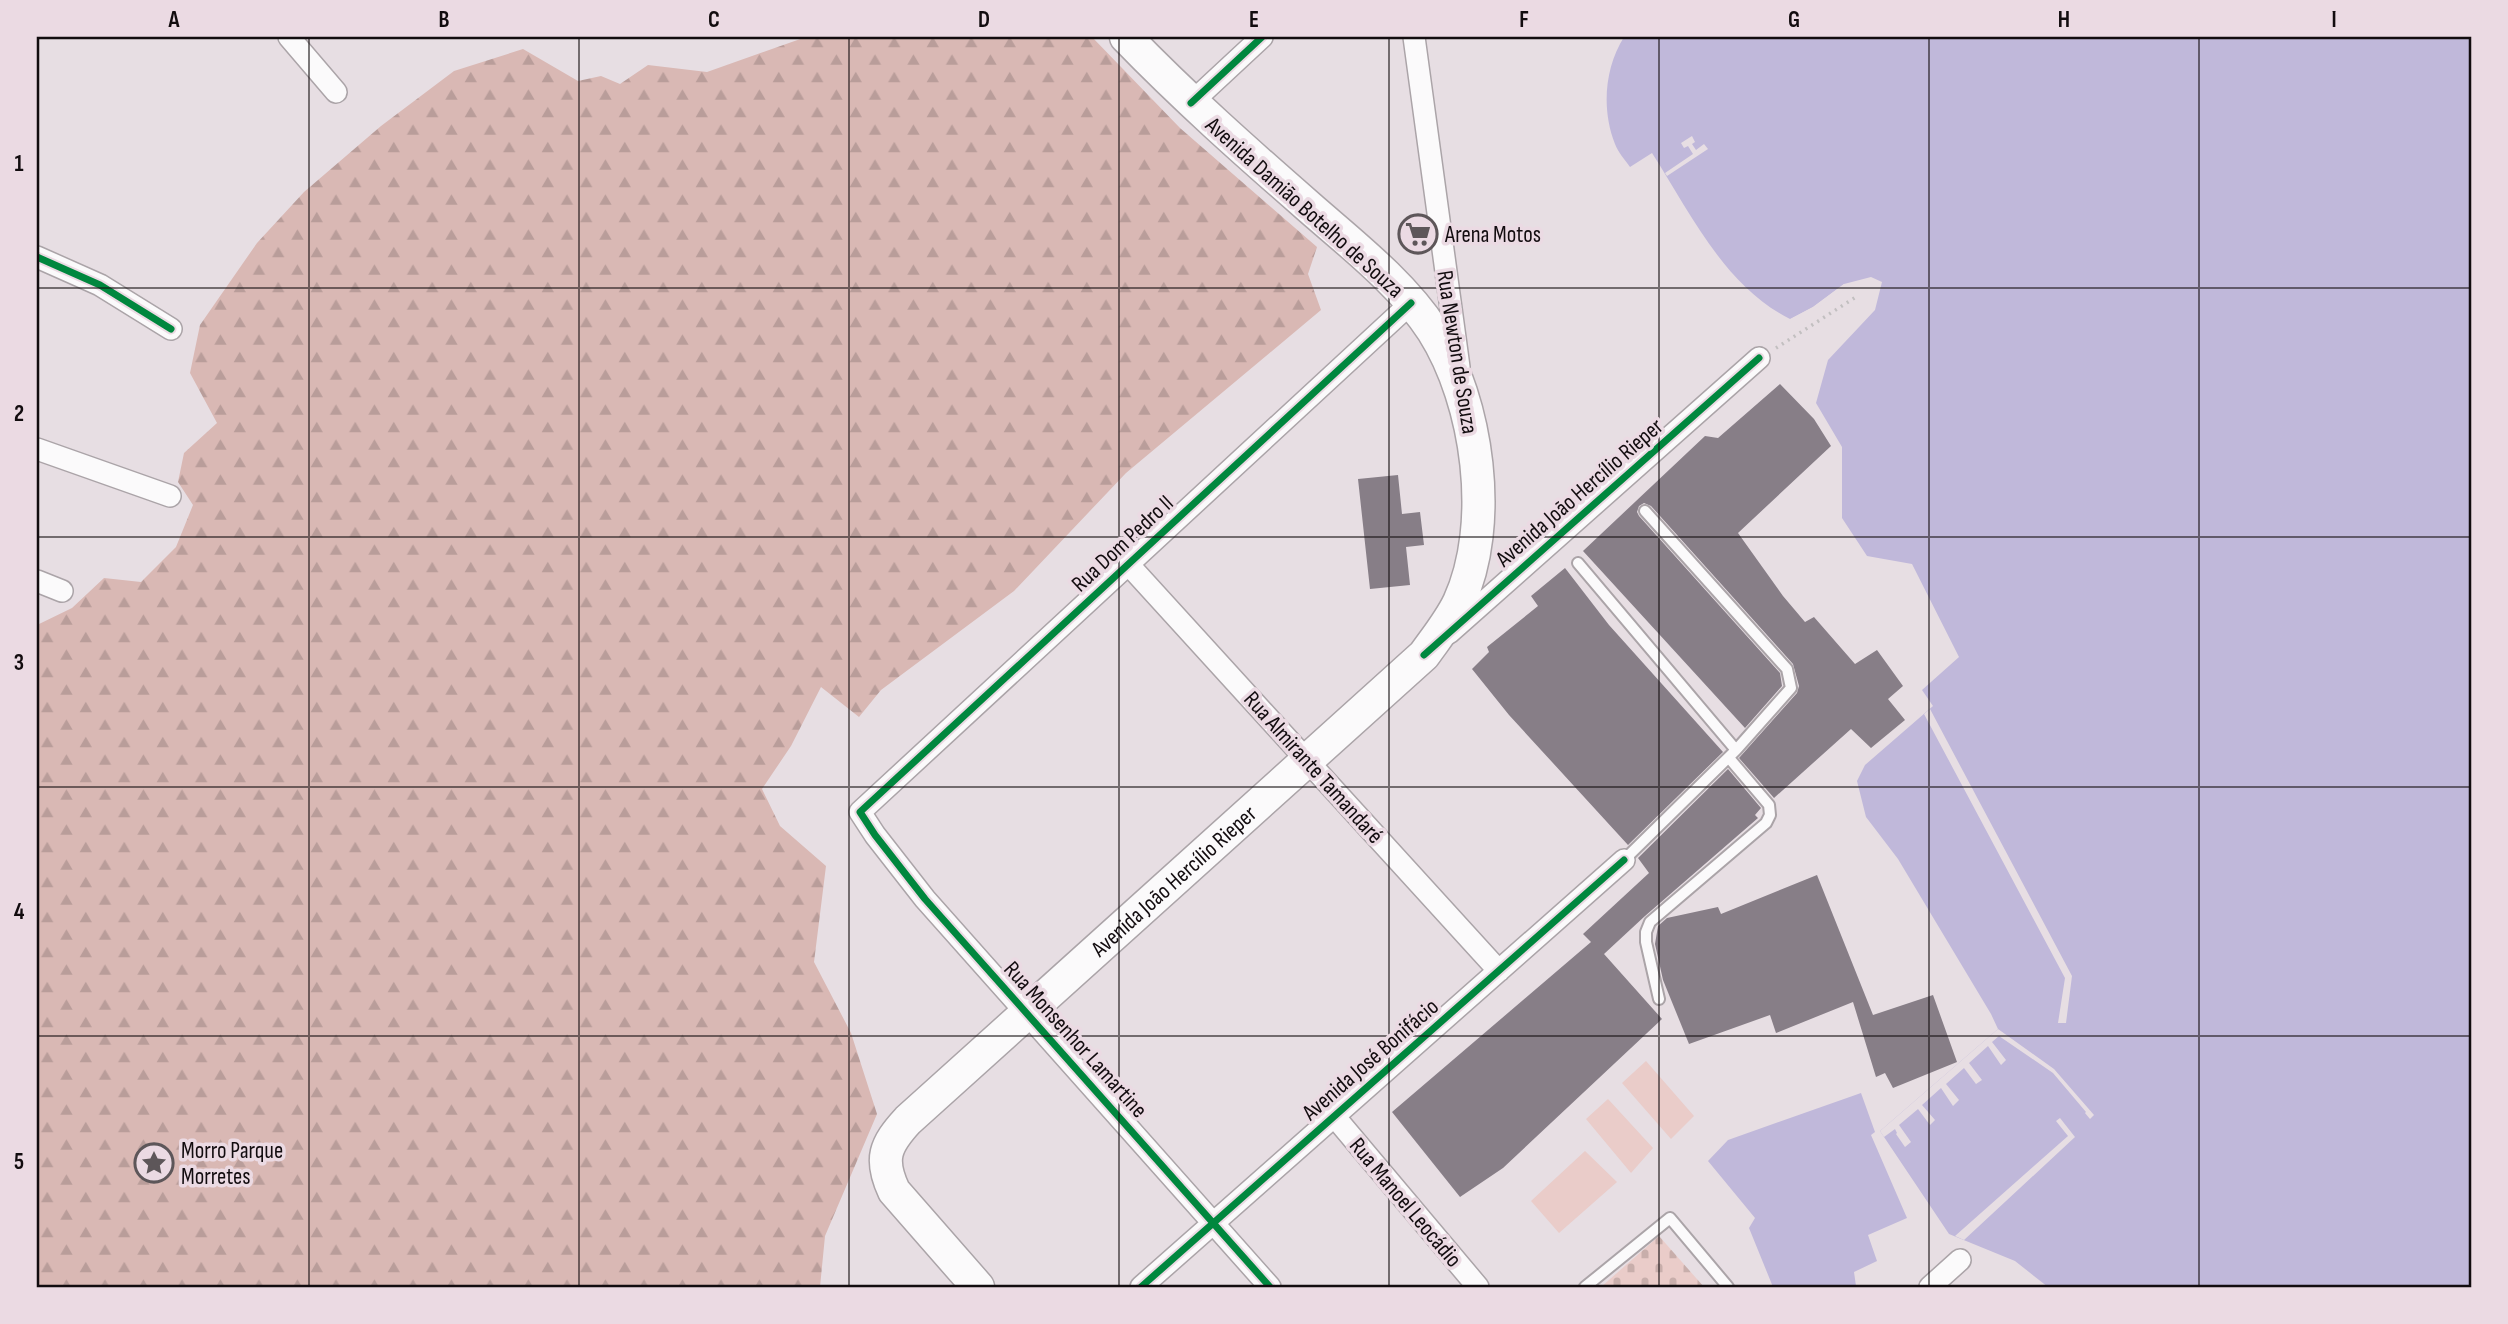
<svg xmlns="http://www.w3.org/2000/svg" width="2508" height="1324" viewBox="0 0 2508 1324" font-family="'Sofia Sans Condensed',sans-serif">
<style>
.green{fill:#eaccc9}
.forest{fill:url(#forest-firs)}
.cemetery{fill:url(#cemetery-stones)}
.water{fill:#c0b8da}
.pier{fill:#e7dee3}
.building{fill:#877e87}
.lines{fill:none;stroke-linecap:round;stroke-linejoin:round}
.lane-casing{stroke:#aba4a8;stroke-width:14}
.street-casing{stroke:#aba4a8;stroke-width:24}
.secondary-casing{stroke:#aba4a8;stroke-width:35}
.path{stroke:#c2bfc0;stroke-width:3.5;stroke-dasharray:2 5;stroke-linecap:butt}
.lane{stroke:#fbfafb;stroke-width:10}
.street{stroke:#fbfafb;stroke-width:21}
.secondary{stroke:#fbfafb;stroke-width:32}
.cycleway-casing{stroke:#ebdae3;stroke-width:11}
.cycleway{stroke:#00873e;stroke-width:7}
.grid{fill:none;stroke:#120c0f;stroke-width:2;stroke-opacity:0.55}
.labels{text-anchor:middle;stroke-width:7;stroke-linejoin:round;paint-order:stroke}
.street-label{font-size:23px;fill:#120c0f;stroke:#ebdae3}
.poi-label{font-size:23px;fill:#120c0f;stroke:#ebdae3;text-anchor:start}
.neatline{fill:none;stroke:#120c0f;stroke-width:2.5}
.grid-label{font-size:23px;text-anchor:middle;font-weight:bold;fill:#120c0f}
</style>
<defs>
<pattern id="forest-firs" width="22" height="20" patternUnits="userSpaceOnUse" patternTransform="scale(1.75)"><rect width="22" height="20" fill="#d9b8b4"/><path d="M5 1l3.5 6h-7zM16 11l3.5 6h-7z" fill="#b99d9a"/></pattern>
<pattern id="cemetery-stones" width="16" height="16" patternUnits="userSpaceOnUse" patternTransform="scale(1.75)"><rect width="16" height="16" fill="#eaccc9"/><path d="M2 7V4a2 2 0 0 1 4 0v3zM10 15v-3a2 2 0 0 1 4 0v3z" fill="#c8aeab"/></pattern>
</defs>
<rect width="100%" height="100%" fill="#e7dee3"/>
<!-- green -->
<path class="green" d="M1646,1061L1694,1116L1671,1139L1622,1083Z
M1608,1099L1653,1148L1631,1173L1586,1119Z
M1585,1151L1617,1182L1559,1233L1531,1201Z"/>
<!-- forest -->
<path class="forest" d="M806,37H1092L1180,128L1317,247L1308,274L1321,310L1126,473L1014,591L881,690L859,717L821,687L791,746L762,789L780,826L826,866L814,962L851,1033L877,1114L825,1236L820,1287H37V625L72,608L104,578L141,582L176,547L193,505L178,482L184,453L217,423L190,373L200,325L257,243L304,192L381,126L454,71L523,49L578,81L601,76L620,84L648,65L707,72Z"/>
<!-- cemetery -->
<path class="cemetery" d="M1659,1236L1704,1287H1601Z"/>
<!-- water -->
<path class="water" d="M1624,37H2471V1287H2048L2015,1261L1949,1234L1880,1131L1998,1029L1991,1014L1898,859L1866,817L1857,781L1865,765L1933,706L1922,690L1959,657L1912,564L1867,556L1842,518V447L1816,403L1828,360L1875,310L1882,282L1871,277L1844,284L1813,307L1790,319C1724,286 1690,212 1652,153L1630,167C1625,160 1618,152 1615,144C1601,109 1605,67 1624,37Z
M1861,1093L1875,1132L1871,1135L1907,1218L1868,1235L1877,1261L1854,1272L1856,1286L1773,1287L1749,1228L1755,1218L1708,1161L1728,1140Z"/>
<!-- pier -->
<path class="pier" d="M1692,136L1695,142L1692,144L1696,150L1704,144L1708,149L1667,176L1665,173L1693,154L1688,146L1684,148L1681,143Z
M1844,284L1849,286L1815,310L1791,322L1787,321L1813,307Z
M1930,709L2072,976L2066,1023H2058L2065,978L1924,714Z
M1998,1029L2054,1069L2094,1115L2090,1119L2085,1113L2086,1112L2053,1073L1999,1036L1992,1042L2006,1060L2001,1065L1988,1046L1969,1063L1982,1080L1976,1084L1964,1068L1946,1084L1959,1100L1953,1106L1941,1088L1922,1105L1935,1120L1930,1125L1918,1109L1899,1125L1911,1142L1905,1147L1896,1134L1897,1133L1895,1129L1884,1137L1880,1131Z
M2060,1118L2075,1137L1964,1240L1955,1236L2068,1136L2056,1121Z"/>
<!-- building -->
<path class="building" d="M1780,384L1814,419L1831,446L1738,533L1783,596L1805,622L1814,617L1855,664L1877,650L1903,686L1888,699L1905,720L1871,748L1851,729L1774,798L1739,758L1797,693L1799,686L1793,664L1651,506L1644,503L1639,506L1637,512L1639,516L1780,673L1782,686L1745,728L1583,551L1705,436L1718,438Z
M1398,475L1402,514L1420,512L1424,545L1406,547L1410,585L1370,589L1358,479Z
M1565,568L1609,625L1723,752L1628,845L1509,715L1472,669L1489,652L1487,647L1538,606L1531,596Z
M1728,769L1761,808L1755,815L1758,818L1645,916L1604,954L1662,1019L1503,1168L1460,1197L1392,1112L1591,942L1583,934L1649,873L1638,858Z
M1817,875L1873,1015L1933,995L1957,1062L1893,1088L1885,1073L1876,1077L1853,1002L1776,1033L1770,1015L1689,1044L1663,980L1655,944L1658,926L1667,918L1718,907L1721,914Z"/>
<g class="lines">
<!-- lane casing -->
<g class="lane-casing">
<path id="lane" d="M1645,511L1787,669L1791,688L1736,750
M1578,563L1736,750L1624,860
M1659,999L1646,942V932L1650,922L1766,823L1770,815L1769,805L1729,758
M1585,1287L1670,1218L1728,1287"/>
</g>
<!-- street casing -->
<g class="street-casing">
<path id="street" d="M289,37L336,92
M1414,37L1459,367
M1191,103L1262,37
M37,257L100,285L171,329
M37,449L170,496
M1128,564L1499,971
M37,581L62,591
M1449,633L1759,358
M1334,1116L1478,1287
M1141,1287L1624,860
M1270,1287L925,899L875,835L860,812L1411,303
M1930,1287L1960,1260"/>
</g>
<!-- secondary casing -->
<g class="secondary-casing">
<g id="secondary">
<path id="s1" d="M978,1287L894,1191C879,1159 885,1145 908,1120L1424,655C1436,638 1450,621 1459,602C1495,524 1478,402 1433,331C1403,284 1350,243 1309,207C1246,152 1184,97 1126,37"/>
</g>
</g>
<!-- path -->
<path class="path" d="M1776,348L1856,297"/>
<!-- lane -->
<use href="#lane" class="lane"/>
<!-- street -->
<use href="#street" class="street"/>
<!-- secondary -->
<use href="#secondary" class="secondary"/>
<!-- cycleway casing -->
<g class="cycleway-casing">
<path id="cycleway" d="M1191,103L1262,37
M37,257L100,285L171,329
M1424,655L1759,358
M1141,1287L1624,860
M1270,1287L925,899L875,835L860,812L1411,303"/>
</g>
<!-- cycleway -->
<use href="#cycleway" class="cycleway"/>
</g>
<!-- grid -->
<path class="grid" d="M309,37V1287M579,37V1287M849,37V1287M1119,37V1287M1389,37V1287M1659,37V1287M1929,37V1287M2199,37V1287M37,288H2471M37,537H2471M37,787H2471M37,1036H2471"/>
<!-- icons -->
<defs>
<g id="supermarket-ring" transform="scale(2.0125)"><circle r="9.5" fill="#ebdae3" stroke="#5d5659" stroke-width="1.5"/><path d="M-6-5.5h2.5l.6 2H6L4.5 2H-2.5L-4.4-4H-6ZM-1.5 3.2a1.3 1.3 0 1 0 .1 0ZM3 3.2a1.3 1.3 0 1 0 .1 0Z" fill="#5d5659"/></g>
<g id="sight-ring" transform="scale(2.0125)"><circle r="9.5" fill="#ebdae3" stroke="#5d5659" stroke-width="1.5"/><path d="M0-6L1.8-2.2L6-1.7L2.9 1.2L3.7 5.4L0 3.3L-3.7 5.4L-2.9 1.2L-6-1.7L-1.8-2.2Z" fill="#5d5659"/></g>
</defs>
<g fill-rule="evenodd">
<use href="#supermarket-ring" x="1418" y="234"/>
<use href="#sight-ring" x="154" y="1163"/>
</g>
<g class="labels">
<!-- street labels -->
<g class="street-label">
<text transform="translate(1305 207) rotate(42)" y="8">Avenida Damião Botelho de Souza</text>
<text transform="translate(1458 352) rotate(81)" y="8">Rua Newton de Souza</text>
<text transform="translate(1579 492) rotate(-41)" y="8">Avenida João Hercílio Rieper</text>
<text transform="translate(1122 543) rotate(-43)" y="8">Rua Dom Pedro II</text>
<text transform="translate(1314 767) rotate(48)" y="8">Rua Almirante Tamandaré</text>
<text dy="8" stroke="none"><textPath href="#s1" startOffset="564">Avenida João Hercílio Rieper</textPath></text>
<text transform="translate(1076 1039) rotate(48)" y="8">Rua Monsenhor Lamartine</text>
<text transform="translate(1370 1059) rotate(-41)" y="8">Avenida José Bonifácio</text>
<text transform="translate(1406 1202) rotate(50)" y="8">Rua Manoel Leocádio</text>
</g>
<!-- poi labels -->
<g class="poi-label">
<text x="1445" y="242">Arena Motos</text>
<text x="181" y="1158">Morro Parque<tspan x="181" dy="26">Morretes</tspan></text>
</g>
</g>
<!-- border -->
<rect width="2508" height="1324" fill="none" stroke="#ebdae3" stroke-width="77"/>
<rect x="38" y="38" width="2432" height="1248" class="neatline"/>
<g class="grid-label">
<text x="174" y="27">A</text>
<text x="444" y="27">B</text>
<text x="714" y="27">C</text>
<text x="984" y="27">D</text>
<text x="1254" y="27">E</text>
<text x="1524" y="27">F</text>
<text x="1794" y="27">G</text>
<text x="2064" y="27">H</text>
<text x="2334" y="27">I</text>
<text x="19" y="171">1</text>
<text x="19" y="421">2</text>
<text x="19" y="670">3</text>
<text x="19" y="919">4</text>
<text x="19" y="1169">5</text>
</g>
</svg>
